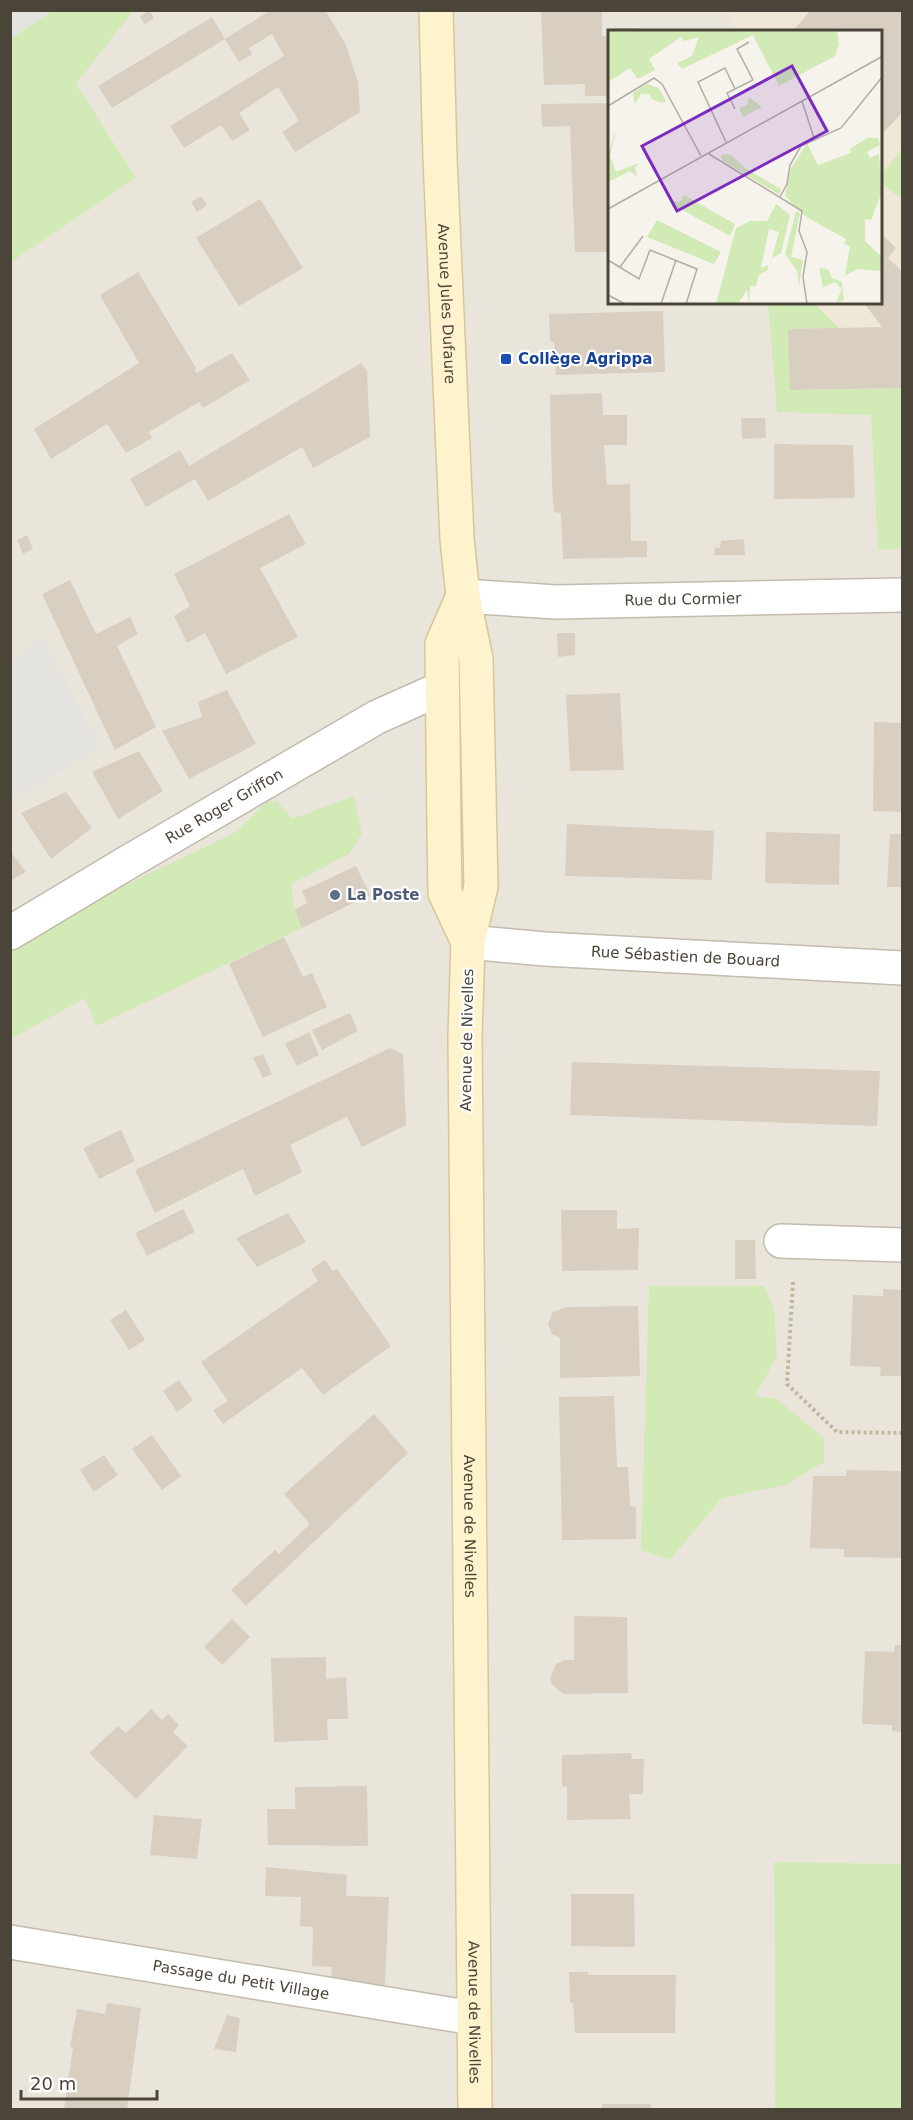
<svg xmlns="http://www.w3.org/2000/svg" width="913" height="2120" viewBox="0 0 913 2120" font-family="'DejaVu Sans',sans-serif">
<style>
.residential{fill:#eae5da;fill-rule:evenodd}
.education{fill:#efe8d6}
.green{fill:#d2eab5}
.parking{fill:#e5e3e0}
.building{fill:#d8cfc1}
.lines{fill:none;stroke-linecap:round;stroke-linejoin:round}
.minor-casing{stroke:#c2bbae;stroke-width:36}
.secondary-casing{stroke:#d6c79b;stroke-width:36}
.path{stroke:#c4b79f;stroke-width:4;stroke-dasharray:3 3;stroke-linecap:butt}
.minor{stroke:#fff;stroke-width:33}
.secondary{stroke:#fff3cd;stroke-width:33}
.transit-dot{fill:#1a4fb4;stroke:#fff;stroke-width:2}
.service-dot{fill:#5c6f8a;stroke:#fff;stroke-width:2}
.labels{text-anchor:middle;stroke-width:4.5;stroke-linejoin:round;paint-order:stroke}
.street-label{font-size:15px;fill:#4b4439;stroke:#fff}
.transit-label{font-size:15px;font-weight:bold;fill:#164399;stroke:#fff;text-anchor:start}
.service-label{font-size:15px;font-weight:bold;fill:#4e5e75;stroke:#fff;text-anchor:start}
.inset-road{fill:none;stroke:#b2ada4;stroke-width:1.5}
.view{fill:#7b2cbf;fill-opacity:0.15;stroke:#7b2cbf;stroke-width:3}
.inset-edge{fill:none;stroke:#4b4439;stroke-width:3}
</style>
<rect width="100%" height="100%" fill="#f6f3ec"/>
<!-- residential -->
<path class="residential" d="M11,11H902V1864L774,1863L775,2109L11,2110ZM610,32H882V303H610Z"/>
<!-- education -->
<path class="education" d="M732,11H902V548L878,550L871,415L777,412L768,303H882V32L732,31Z"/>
<!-- green -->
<path class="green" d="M52,11H133L76,84L136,178L11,262V38Z
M902,149V197L898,196L882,183V173Z
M768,303H814L839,328L789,329L791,390L902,388V548L878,550L871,415L777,412Z
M354,796L362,833L349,854L291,884L295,910L302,928L96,1026L85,998L11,1039V945L52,920L236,832L266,802L277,801L292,819Z
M649,1286H764L774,1309L777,1356L755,1396L777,1399L824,1438V1462L785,1485L722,1498L670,1560L641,1550Z
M774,1862L902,1864V2109H775Z"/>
<!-- parking -->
<path class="parking" d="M11,10H52V11L11,38Z
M42,638L102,748L11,800V660Z"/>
<!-- building -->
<path class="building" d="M149,10L154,18L145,24L140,17Z
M271,10H325L346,45L358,82L360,112L295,152L282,132L299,121L278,87L239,113L250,130L232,141L221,125L184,148L170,126L284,56L272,34L249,48L252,54L239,62L225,39Z
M541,10H602V36H610V96H585V84L544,85Z
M811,10H902V113L882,134V32H792Z
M212,17L225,39L112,108L98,86Z
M615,28H639V32H615Z
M610,103V252H575L570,126L542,127L541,104Z
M201,196L207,205L197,212L191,202Z
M260,199L303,268L239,306L196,238Z
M882,234L896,248L888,258L902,271V388L790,390L788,329L882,327L864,303H882Z
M138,272L196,368L195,369L196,373L232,353L250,380L203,408L199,402L149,432L152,438L126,453L107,424L51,459L34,429L139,363L100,295Z
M663,311L665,372L556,375L554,342L550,341L549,314Z
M361,363L367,371L370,437L313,468L302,447L208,501L195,479L146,507L130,479L180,450L189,466Z
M602,393L603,415H627V445H604L607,485L630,484L631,541H647V557L563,559L561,513L554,512L552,487L550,395Z
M741,418H765L766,438L742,439Z
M774,444L853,445L855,498L774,499Z
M289,514L306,544L260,568L298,637L226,674L205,633L187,643L174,616L190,606L174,574Z
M27,535L33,549L23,554L17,540Z
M744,539L745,555H714L715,547L720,548L721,541Z
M70,580L96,634L130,617L138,634L117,646L156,727L115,750L42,594Z
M557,633H575V655L558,657Z
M227,690L256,744L189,779L162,731L202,717L198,702Z
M620,693L624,770L570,771L566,695Z
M874,722L902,723V812L873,811Z
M139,751L163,791L118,819L92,772Z
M66,792L92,828L51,859L21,813Z
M567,824L714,831L712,880L565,876Z
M766,832L840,834L839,885L765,883Z
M890,834H902V887H887Z
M10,851L26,872L10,881Z
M356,866L370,895L302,928L295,910L307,903L302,891Z
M284,937L303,977L312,973L327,1007L263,1037L229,964Z
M350,1013L358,1031L322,1050L312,1030Z
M309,1032L319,1055L297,1066L285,1044Z
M390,1048L403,1054L406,1125L362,1147L347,1117L290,1145L302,1172L255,1196L243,1169L155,1213L135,1170Z
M263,1054L272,1074L263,1078L253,1058Z
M572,1062L880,1071L877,1126L570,1115Z
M121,1130L135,1161L99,1179L83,1148Z
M183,1209L195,1232L147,1256L135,1233Z
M561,1210H617V1229L639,1228L638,1270L562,1271Z
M288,1213L306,1242L257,1267L236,1238Z
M735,1240H755L756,1279H735Z
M325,1260L333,1271L337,1269L391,1346L323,1395L302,1368L223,1424L213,1410L228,1401L201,1362L318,1281L311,1269Z
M883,1289L902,1290V1376H880L881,1367L850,1366L853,1295L883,1296Z
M638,1306L640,1376L560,1378V1338L552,1334L548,1324L553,1312L567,1307Z
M126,1310L145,1340L129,1350L110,1320Z
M179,1380L193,1400L177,1412L163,1391Z
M614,1396L617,1467H628L630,1506L636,1507V1539L562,1540L559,1397Z
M374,1414L408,1453L246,1606L231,1590L275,1550L279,1554L310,1524L284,1494Z
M152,1435L181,1476L162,1490L132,1449Z
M104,1455L118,1475L94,1492L80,1470Z
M847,1470L902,1471V1558L844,1557V1549L810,1548L813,1476H846Z
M574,1616L627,1617L628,1693L563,1694L552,1684L550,1678L556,1664L565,1660H574Z
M232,1619L250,1637L222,1665L204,1647Z
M895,1645H902V1732L892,1731V1725L862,1724L865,1651L894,1652Z
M326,1657V1679L346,1677L348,1719H327L328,1740L274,1742L271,1658Z
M151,1709L162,1720L168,1714L179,1725L173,1732L188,1746L136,1799L89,1753L118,1726L126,1733Z
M631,1753L632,1759H644L643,1794H629L631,1819L567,1820V1786L562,1787V1755Z
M367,1786L368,1846L268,1845L267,1809H295V1787Z
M154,1815L202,1819L197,1859L150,1855Z
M266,1867L347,1875L346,1896L389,1897L384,2002L331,1991L332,1967L312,1966L313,1927L300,1926L301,1897L265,1896Z
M571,1894H634L635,1947L571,1946Z
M569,1972H588V1975H676L675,2033H575L573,2003H570Z
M107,2003L141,2008L127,2109H64L73,2047H70L77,2009L105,2014Z
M227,2015L240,2018L236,2052L214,2049Z
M602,2104H651V2109H602Z"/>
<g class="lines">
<!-- minor casing -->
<g class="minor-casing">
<g id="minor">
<path id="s1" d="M463,596L556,602L902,595"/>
<path id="s2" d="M10,933L130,861L377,717L442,688"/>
<path id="s3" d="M468,942L545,949L902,968"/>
<path d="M781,1241L902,1245"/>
<path id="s4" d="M10,1942L473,2018"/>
</g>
</g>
<!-- secondary casing -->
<g class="secondary-casing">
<g id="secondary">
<path id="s5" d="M436,10L440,158L457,539L463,596L476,659L481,886L468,942L465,1037L475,2110"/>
<path d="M463,596L442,644L444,832L445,893L468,942"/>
</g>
</g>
<!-- path -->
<path class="path" d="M793,1282L787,1384L837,1432L902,1433"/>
<!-- minor -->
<use href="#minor" class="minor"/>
<!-- secondary -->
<use href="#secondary" class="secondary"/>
</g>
<!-- markers -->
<rect class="transit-dot" x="500" y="353" width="12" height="12" rx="3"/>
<circle class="service-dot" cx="335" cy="895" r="6"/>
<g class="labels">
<!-- street labels -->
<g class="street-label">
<text dy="5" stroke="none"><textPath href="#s5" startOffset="294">Avenue Jules Dufaure</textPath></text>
<text dy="5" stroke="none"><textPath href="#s1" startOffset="220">Rue du Cormier</textPath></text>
<text dy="5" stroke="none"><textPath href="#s2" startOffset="249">Rue Roger Griffon</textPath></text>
<text dy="5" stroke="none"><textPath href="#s3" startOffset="218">Rue Sébastien de Bouard</textPath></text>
<text transform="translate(467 1040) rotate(-89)" y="5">Avenue de Nivelles</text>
<text dy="5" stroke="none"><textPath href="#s5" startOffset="1520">Avenue de Nivelles</textPath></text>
<text dy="5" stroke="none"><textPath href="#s4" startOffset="234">Passage du Petit Village</textPath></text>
<text dy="5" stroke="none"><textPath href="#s5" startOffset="2006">Avenue de Nivelles</textPath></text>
</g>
<!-- transit labels -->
<g class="transit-label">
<text x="518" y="364">Collège Agrippa</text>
</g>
<!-- service labels -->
<g class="service-label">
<text x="347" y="900">La Poste</text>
</g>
</g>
<!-- overview -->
<g transform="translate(608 30)">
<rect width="274" height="274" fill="#f6f3ec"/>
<path d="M0,0H229L231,14L227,26L171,56L145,5L74,39L69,33L84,26L91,7L76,11L73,7L41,29L47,40L30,49L22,38L0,52ZM39,54L51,58L58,71L53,73L44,69L42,64H33L27,74L25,63ZM141,67L154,77L135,87L131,78L139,75ZM0,102L7,105L2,126L8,142L31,133L27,138L29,147L22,141L0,152V125L6,105ZM259,108H270L272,115L259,122L262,128L271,124L274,162L263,190L257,189V211L274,227V241L249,239L237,246L242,216L236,214L238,209L197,186L177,166L182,140L199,113L210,135L243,123L242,119ZM116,124L123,125L137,138L173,159L172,165L115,131L112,126ZM76,165L127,194L122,206L63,174L64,171L72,172ZM168,174L182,185L173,223L164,228L171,202L161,199L153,238L160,235V240L151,245L148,256H142L141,274L139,260L130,274H108L128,198L142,191H159ZM188,181L192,183L183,227L195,230L191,256L189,241L177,224ZM49,190L113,222L106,234L39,207ZM211,238L220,239L224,248L234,252L236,270L228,272L234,259L227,252L215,257Z" fill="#d2eab5"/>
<path class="inset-road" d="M127,59L119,63L127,79M194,71L206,108M0,76L46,48L54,54L93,126M118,112L90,52L117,38L127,59L145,50L129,19L141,12M101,124L194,181L191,201L199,222L195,247L199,274M172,167L179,154L182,135L193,116L233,98L275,46M0,179L275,26M0,230L31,249L42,220L89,239L78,274M12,237L35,206M0,265L17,274M53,274L68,230"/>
<path class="view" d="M184,36L219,101L69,181L34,116Z"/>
<rect width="274" height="274" class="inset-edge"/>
</g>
<!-- border -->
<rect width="913" height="2120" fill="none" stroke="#4b4439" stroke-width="24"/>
<!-- scale -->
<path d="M21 2090v9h136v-9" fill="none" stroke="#4b4439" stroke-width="3"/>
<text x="30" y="2090" font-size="18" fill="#4b4439" stroke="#ffffff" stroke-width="4.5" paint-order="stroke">20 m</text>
</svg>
